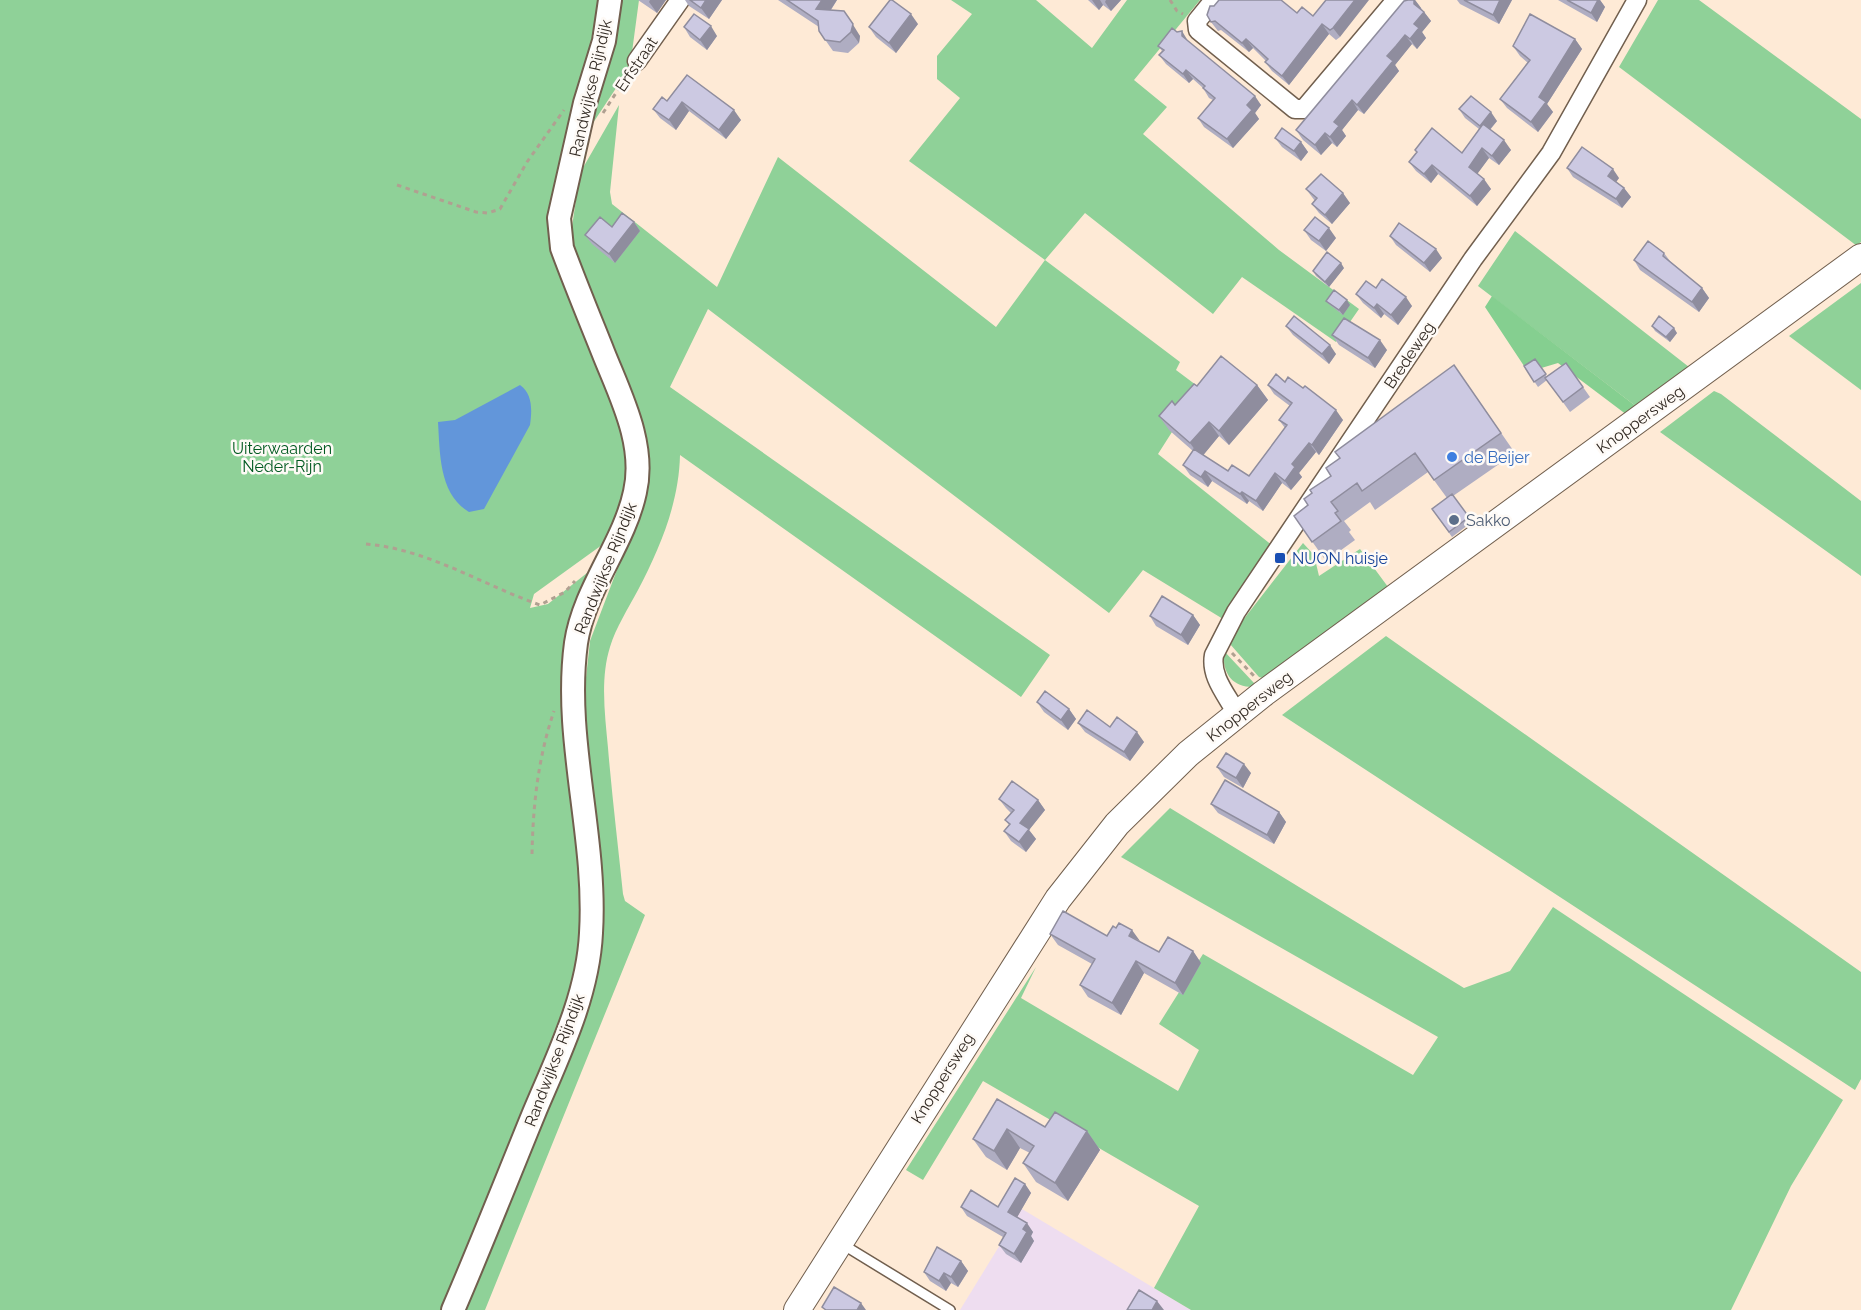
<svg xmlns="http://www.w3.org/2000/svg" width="1861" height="1310" viewBox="0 0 1861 1310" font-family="Raleway,sans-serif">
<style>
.commercial{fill:#eeddf0}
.green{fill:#8fd198}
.forest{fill:#85cf90}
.water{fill:#6296da}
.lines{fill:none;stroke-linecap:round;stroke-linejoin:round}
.service-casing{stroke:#715f4e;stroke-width:12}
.minor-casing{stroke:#715f4e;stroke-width:21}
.tertiary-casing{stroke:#715f4e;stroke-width:26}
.secondary-casing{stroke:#715f4e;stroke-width:28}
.path{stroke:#b0a091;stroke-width:3;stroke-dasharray:4.5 4.5;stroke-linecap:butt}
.service{stroke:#fff;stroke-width:9}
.minor{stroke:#fff;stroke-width:18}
.tertiary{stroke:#fff;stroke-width:22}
.secondary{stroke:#fff;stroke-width:26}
.wall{fill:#afadc2}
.shaded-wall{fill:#8f8d9e}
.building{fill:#ccc9e2;stroke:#8f8d9e;stroke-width:1.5}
.shop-dot{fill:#3f7fe0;stroke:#fefaf6;stroke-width:2}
.service-dot{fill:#5c6f8a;stroke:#fefaf6;stroke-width:2}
.transit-dot{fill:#1a4fb4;stroke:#fefaf6;stroke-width:2}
.labels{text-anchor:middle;stroke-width:5;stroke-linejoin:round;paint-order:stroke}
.street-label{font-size:16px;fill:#322a23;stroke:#fefaf6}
.park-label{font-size:16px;fill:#005920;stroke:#fefaf6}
.shop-label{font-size:16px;fill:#366cbe;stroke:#fefaf6;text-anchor:start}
.service-label{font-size:16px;fill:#4e5e75;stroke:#fefaf6;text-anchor:start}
.transit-label{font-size:16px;fill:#164399;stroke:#fefaf6;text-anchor:start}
</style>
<rect width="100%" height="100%" fill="#feead6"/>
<!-- commercial -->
<path class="commercial" d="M1022,1209L1154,1288L1191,1310H960Z"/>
<!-- green -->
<path class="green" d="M0,0H604L557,202L630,453L631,477L613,537L534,594L530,608L548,604L602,561L579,616L586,917L569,1000L443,1310H0Z
M617,0H639L630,67L591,126L608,61Z
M951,0H1036L1092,48L1127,0H1200L1134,80L1167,107L1143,134L1279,250L1359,309L1336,342L1242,277L1213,314L1085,213L1045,260L1180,362L1176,370L1200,388L1158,454L1273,546L1223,619L1143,570L1109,613L708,309L670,387L1050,655L1021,697L680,455C679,503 660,548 638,590C628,609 616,627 610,647C600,679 605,715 608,748C612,796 618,845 623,894L625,901L645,915L485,1310H462L593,975L602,945V916L584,696L590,641L645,496L570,240L580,173L619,105L610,192L612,204L717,287L778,157L996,327L1045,260L909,161L960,98L937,79V56L972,14Z
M1658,0H1699L1861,119V242L1857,246L1619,67Z
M1515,231L1689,367L1637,407L1478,286Z
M1861,283V390L1789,336Z
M1714,391L1721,394L1861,501V576L1660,432Z
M1303,543L1314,555L1319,576L1360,549L1391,591C1350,621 1305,646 1266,679L1259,677L1230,644L1229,638Z
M1386,636L1861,972V1079L1855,1090L1282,715Z
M1224,651L1254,683L1253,687C1231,687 1222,672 1224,651Z
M1170,808L1464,988L1510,971L1553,907L1843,1100L1791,1186L1731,1310H1191L1154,1288L1199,1206L983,1081L923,1180L906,1170L1036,967L1021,998L1178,1091L1199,1050L1159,1024L1203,954L1413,1075L1438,1037L1121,857Z"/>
<!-- forest -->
<path class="forest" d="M1492,296L1637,407L1627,415L1558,363L1528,372L1485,307Z"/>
<!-- water -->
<path class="water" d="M520,385C533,394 532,411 530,425L484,509L469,512C439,494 440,454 438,422L455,420Z"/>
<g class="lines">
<!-- service casing -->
<g class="service-casing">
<path id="service" d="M842,1244L950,1310"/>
</g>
<!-- minor casing -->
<g class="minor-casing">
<path id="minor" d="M1214,0L1197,21L1198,30L1295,109H1304L1396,0
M637,61L680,0
M1237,714C1227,695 1210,677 1214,655L1236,612L1473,259L1551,153L1637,0"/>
</g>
<!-- tertiary casing -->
<g class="tertiary-casing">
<path id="tertiary" d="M453,1310C481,1245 507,1179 534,1113C558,1056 588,996 591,933C597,836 563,739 576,643C584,589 624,544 635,492C646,444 620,395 603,352C589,317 575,283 562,248L559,218L585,103L604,41L610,0"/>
</g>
<!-- secondary casing -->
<g class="secondary-casing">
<path id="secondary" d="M797,1310L1058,899L1117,824L1188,754L1264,693L1861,257"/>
</g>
<!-- path -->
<path class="path" d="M1170,0L1177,11L1183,14
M603,113L629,73
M397,185L476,212L488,213L500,209L527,162L564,110
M366,544C427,549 483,585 540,605L565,592L575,581
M1232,653L1254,676
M532,854C533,805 538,758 554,711"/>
<!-- service -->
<use href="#service" class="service"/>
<!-- minor -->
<use href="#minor" class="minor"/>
<!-- tertiary -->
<use href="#tertiary" class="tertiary"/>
<!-- secondary -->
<use href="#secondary" class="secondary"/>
</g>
<!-- wall -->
<path class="wall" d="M638,0H666L657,13Z
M685,0H722L709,19L689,6Z
M778,0H837L831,10L860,36L859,43L848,53L833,51L819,31V27Z
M1088,0H1121L1111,11L1103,5L1099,10Z
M1326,0L1340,37L1336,40L1329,34L1289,85L1272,71L1265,62L1266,61L1253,48L1249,52L1221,30L1218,31L1211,22L1214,6L1297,13L1313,16Z
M1408,0H1415L1431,21L1422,32L1426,38L1417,49L1412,44L1403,55L1395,65L1399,71L1364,114L1358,110L1342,130L1346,136L1337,147L1332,143L1321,155L1303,140L1296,130Z
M1457,0H1512L1499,24L1460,4Z
M1558,0H1600L1605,7L1597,22Z
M918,24L896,53L876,37L869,27Z
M684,27L717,36L707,50L690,37Z
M1575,39L1582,49L1547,104L1553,112L1538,132L1507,108L1500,99L1528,63L1520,56L1513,46Z
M1188,41L1261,105L1255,113L1259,119L1233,148L1204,127L1198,118L1213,100L1209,98L1203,88L1193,79L1189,83L1166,64L1159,55L1162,51L1158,46Z
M687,75L741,120L726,139L689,111L676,130L660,118L653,109L667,101Z
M1459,109L1497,121L1490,130L1511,150L1499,165L1489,158L1477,174L1491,189L1477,206L1438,174L1431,183L1416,171L1409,162L1417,153L1415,150L1462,153L1479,129L1465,118Z
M1275,138L1301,142L1308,152L1301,161L1282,147Z
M1567,168L1619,178L1616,182L1624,188L1631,197L1622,208L1573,177Z
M1306,189L1350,203L1332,224L1319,213L1312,204L1315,201Z
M634,222L640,231L615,263L592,244L585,235L612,227Z
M1304,230L1336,238L1326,251L1311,240Z
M1390,236L1442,258L1430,272L1396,245Z
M1664,253L1670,261L1702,288L1709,298L1699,312L1640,270L1634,260Z
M1344,268L1329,287L1316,276L1313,271Z
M1376,288L1412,306L1398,325L1384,314L1381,318L1363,303L1356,294Z
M1326,301L1350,305L1343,315L1330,305Z
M1286,326L1336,354L1329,364L1293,335Z
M1652,326L1677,333L1670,342L1655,331Z
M1332,335L1387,350L1375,368L1339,345Z
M1535,359L1547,377L1566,363L1590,397L1570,412L1547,380L1538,387L1524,366Z
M1454,365L1515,453L1453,496L1472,522L1452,537L1432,509L1447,498L1428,472L1375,510L1370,502L1344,521L1351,530L1349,532L1355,540L1326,561L1294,516L1308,505L1312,493L1331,476L1340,458Z
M1285,382L1343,420L1319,455L1316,452L1299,473L1302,477L1291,490L1282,483L1263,511L1249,501L1247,504L1212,481L1208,487L1190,475L1183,465L1193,451L1169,430L1159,416L1175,405L1197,386L1257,385L1268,400L1229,445L1219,436L1203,455L1228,471L1249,476L1285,428L1279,420L1290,406L1274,394L1268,385Z
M1193,615L1200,625L1188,645L1156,626L1150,616Z
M1037,702L1069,709L1076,719L1068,730L1044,712Z
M1078,723L1110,727L1144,742L1130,761L1085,732Z
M1217,767L1251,773L1243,788L1224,777Z
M999,799L1038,800L1045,810L1029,830L1036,839L1026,852L1011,841L1004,831L1009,825L1005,820L1011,813L1006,808Z
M1211,804L1279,812L1286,822L1274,844L1218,813Z
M1050,934L1140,942L1159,952L1193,951L1201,963L1183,995L1144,973L1121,1015L1088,997L1080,985L1092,964L1058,945Z
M997,1099L1045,1127L1087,1131L1100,1150L1068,1201L1036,1182L1023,1163L1030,1153L1020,1148L1007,1170L986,1157L973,1139Z
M1025,1184L1031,1193L1017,1217L1033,1232L1031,1236L1034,1241L1021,1263L1006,1254L999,1245L1003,1237L967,1216L961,1207H998Z
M961,1261L968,1271L958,1287L951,1283L946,1291L930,1281L924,1272Z"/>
<!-- shaded-wall -->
<path class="shaded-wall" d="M650,0H666L657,13L649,2Z
M706,0H722L709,19L701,8Z
M822,0H837L824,20L816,9Z
M1092,0H1100L1103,5L1099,10Z
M1106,0H1121L1111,11L1105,2Z
M1355,0H1369L1340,37L1333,28Z
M1414,0H1415L1421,8V13L1414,4Z
M1500,0H1512L1499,24L1493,15Z
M1598,0H1600L1605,7L1597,22L1591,13Z
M1424,12L1431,21L1422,32L1426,38L1417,49L1410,39L1414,24Z
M911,14L918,24L896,53L889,43Z
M852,23L860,36L859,43L851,32Z
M1322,24L1329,34L1289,85L1282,76Z
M711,26L717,36L707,50L700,40Z
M1182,31L1188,41V45L1182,36Z
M1405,35L1412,44L1395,65L1399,71L1364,114L1357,105L1387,56Z
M1246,39L1253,48L1249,52L1242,43Z
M1575,39L1582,49L1547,104L1553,112L1538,132L1531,122L1539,97Z
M1186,70L1193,79L1189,83L1183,74Z
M1255,96L1261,105L1255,113L1259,119L1233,148L1227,139L1247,105Z
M1352,100L1358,110L1342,130L1346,136L1337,147L1330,137L1334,122Z
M682,102L689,111L676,130L669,120Z
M734,110L741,120L726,139L719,130Z
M1491,112L1497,121L1486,134L1480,126Z
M1325,133L1332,143L1321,155L1315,145Z
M1504,140L1511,150L1499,165L1492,156Z
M1301,142L1308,152L1301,161L1294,151Z
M1482,148L1489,158L1475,177L1469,167Z
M1432,165L1438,174L1431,183L1424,174Z
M1613,169L1619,178L1614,185L1608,176Z
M1484,179L1491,189L1477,206L1470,196Z
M1624,188L1631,197L1622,208L1616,199Z
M1343,193L1350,203L1332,224L1325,215Z
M634,222L640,231L615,263L609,254Z
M1329,228L1336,238L1326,251L1319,241Z
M1436,249L1442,258L1430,272L1424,263Z
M1341,263L1344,268L1329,287L1325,282Z
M1702,288L1709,298L1699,312L1692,302Z
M1406,297L1412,306L1398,325L1391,315Z
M1347,300L1350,305L1343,315L1339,310Z
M1377,304L1384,314L1381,318L1374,308Z
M1674,328L1677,333L1670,342L1666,337Z
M1380,340L1387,350L1375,368L1368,358Z
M1330,345L1336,354L1329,364L1322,354Z
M1257,385L1268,400L1229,445L1219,431Z
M1336,410L1343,420L1319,455L1312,445Z
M1209,422L1219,436L1201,458L1190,443Z
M1309,443L1316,452L1299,473L1302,477L1291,490L1285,481L1292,464Z
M1205,471L1212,481L1208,487L1201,477Z
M1275,473L1282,483L1263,511L1256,501Z
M1242,492L1249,501L1247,504L1240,494Z
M1193,615L1200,625L1188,645L1181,635Z
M1069,709L1076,719L1068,730L1061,720Z
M1137,732L1144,742L1130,761L1124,752Z
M1244,764L1251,773L1243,788L1236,778Z
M1038,800L1045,810L1029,830L1036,839L1026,852L1019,842L1020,823Z
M1279,812L1286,822L1274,844L1267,835Z
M1132,930L1140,941L1129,936Z
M1193,951L1201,963L1183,995L1175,983Z
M1136,961L1144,973L1121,1015L1112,1003Z
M1007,1129L1020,1148L1007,1170L994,1151Z
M1087,1131L1100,1150L1068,1201L1055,1183Z
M1025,1184L1031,1193L1015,1221L1008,1212Z
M1027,1223L1033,1232L1031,1236L1034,1241L1021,1263L1014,1254L1023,1229Z
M961,1261L968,1271L958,1287L951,1277Z
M944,1273L951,1283L946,1291L939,1281Z
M1157,1301L1164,1310H1152Z
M861,1303L866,1310H857Z"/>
<!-- building -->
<path class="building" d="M690,0H706L701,8Z
M787,0H822L816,9L844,11L853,24L851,32L840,42L825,40L819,31L818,21Z
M890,0H892L911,14L889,43L869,27Z
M1219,0H1281L1297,13L1302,7L1313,16L1326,0H1355L1333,28L1330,30L1322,24L1282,76L1265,62L1268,59L1246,39L1242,43L1215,21L1211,22L1207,15L1210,6H1214Z
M1408,0H1414V4L1424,12L1414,24L1419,28L1410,39L1405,35L1396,46L1387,56L1393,61L1357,105L1352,100L1334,122L1339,126L1330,137L1325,133L1315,145L1296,130L1404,1Z
M1464,0H1500L1493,15Z
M1567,0H1598L1591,13Z
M694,14L711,26L700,40L684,27Z
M1530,14L1575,39L1539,97L1546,102L1531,122L1500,99L1530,60L1513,46Z
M1172,28L1177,32L1182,31V36L1255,96L1247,105L1252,110L1227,139L1198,118L1215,98L1203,88L1205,86L1186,70L1183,74L1159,55L1164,50L1158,46Z
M687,75L734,110L719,130L682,102L669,120L653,109L662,97L667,101Z
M1471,96L1491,112L1480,126L1459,109Z
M1483,124L1504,140L1492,156L1482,148L1469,167L1484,179L1470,196L1432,165L1424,174L1409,162L1417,152L1415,150L1432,128L1462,153Z
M1282,128L1301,142L1294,151L1275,138Z
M1582,147L1613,169L1608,176L1624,188L1616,199L1567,168Z
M1321,174L1343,193L1325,215L1312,204L1317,198L1306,189Z
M622,213L634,222L609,254L585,235L600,217L612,227Z
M1315,217L1329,228L1319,241L1304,230Z
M1399,223L1436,249L1424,263L1390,236Z
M1648,241L1664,253L1663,256L1702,288L1692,302L1634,260Z
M1327,252L1341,263L1325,282L1313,271Z
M1382,279L1406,297L1391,315L1377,304L1374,308L1356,294L1366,281L1376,288Z
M1334,290L1347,300L1339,310L1326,301Z
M1294,316L1330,345L1322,354L1286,326Z
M1659,316L1674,328L1666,337L1652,326Z
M1344,318L1380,340L1368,358L1332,335Z
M1221,356L1257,385L1219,431L1209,422L1190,443L1159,416L1172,401L1175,405L1194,384L1197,386Z
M1535,359L1546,374L1534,382L1524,366Z
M1566,363L1583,387L1563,402L1545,378Z
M1454,365L1501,433L1434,480L1415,453L1362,491L1357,483L1331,502L1338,511L1335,513L1341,521L1312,542L1294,516L1308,505L1304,499L1312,493L1310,490L1331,476L1326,468L1340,458L1335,452Z
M1276,374L1285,382L1288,377L1303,388L1305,386L1336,410L1312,445L1309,443L1292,464L1295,467L1285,481L1275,473L1256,501L1242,492L1240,494L1205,471L1201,477L1183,465L1194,449L1228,471L1232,465L1249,476L1287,425L1279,420L1292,403L1268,385Z
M1452,494L1469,517L1449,532L1432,509Z
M1162,596L1193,615L1181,635L1150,616Z
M1045,691L1069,709L1061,720L1037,702Z
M1087,710L1110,727L1117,717L1137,732L1124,752L1078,723Z
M1226,753L1244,764L1236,778L1217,767Z
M1225,780L1279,812L1267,835L1211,804Z
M1012,781L1038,800L1020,823L1029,829L1019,842L1004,831L1010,824L1005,820L1014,810L999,799Z
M1063,911L1107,936L1113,926L1116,928L1119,923L1132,930L1129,936L1159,952L1168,937L1193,951L1175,983L1136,961L1112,1003L1080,985L1095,959L1050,934Z
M997,1099L1045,1127L1055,1112L1087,1131L1055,1183L1023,1163L1034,1146L1007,1129L994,1151L973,1139Z
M1015,1178L1025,1184L1008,1212L1027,1223L1023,1229L1027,1232L1014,1254L999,1245L1006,1233L961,1207L971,1190L998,1207Z
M937,1247L961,1261L951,1277L944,1273L939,1281L924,1272Z
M834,1287L861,1303L857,1310H826L822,1307Z
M1139,1290L1157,1301L1152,1310H1127Z"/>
<!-- markers -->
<circle class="shop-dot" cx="1452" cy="457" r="6"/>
<circle class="service-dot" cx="1454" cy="520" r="6"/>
<rect class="transit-dot" x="1274" y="552" width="12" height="12" rx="3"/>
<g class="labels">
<!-- street labels -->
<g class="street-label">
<text transform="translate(636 64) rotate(-56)" y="6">Erfstraat</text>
<text transform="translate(590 88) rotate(-77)" y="6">Randwijkse Rijndijk</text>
<text transform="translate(1409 355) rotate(-56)" y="6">Bredeweg</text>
<text transform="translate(1640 419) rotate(-36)" y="6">Knoppersweg</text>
<text transform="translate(605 568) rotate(-68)" y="6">Randwijkse Rijndijk</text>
<text transform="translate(1249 706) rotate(-38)" y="6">Knoppersweg</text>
<text transform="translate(554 1060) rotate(-69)" y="6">Randwijkse Rijndijk</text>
<text transform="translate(942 1078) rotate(-58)" y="6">Knoppersweg</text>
</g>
<!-- park labels -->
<g class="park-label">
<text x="282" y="454">Uiterwaarden<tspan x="282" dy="18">Neder-Rijn</tspan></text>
</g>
<!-- shop labels -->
<g class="shop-label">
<text x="1464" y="463">de Beijer</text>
</g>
<!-- service labels -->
<g class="service-label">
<text x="1466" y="526">Sakko</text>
</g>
<!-- transit labels -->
<g class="transit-label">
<text x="1292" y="564">NUON huisje</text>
</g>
</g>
</svg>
